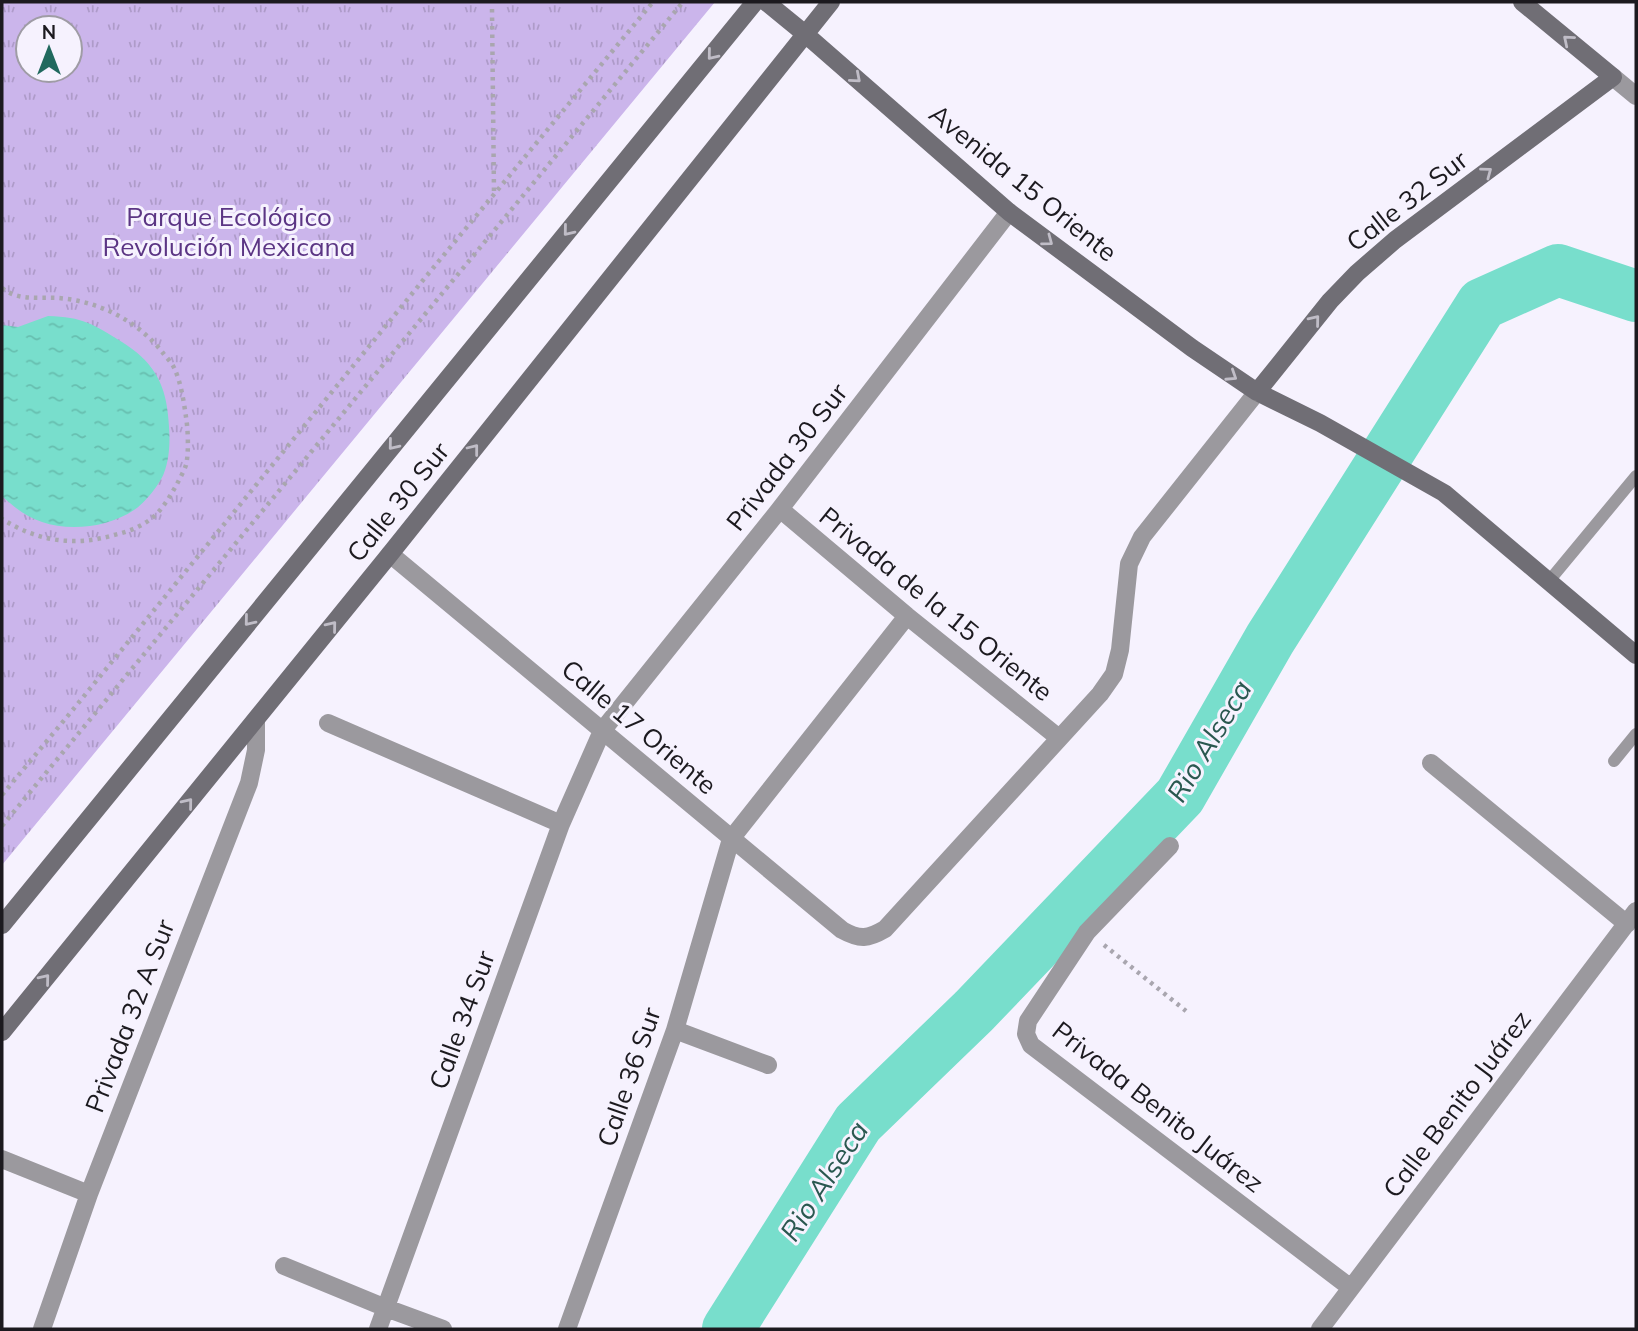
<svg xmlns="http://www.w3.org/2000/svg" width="1638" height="1331" viewBox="0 0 1638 1331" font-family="Mulish,sans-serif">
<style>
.park{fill:url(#park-tufts);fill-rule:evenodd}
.water{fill:url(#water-ripples)}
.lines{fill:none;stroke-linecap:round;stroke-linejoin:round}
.river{stroke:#78decc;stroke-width:52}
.path{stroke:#a9a6af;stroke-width:4.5;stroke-dasharray:3.5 5;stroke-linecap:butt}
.service{stroke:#9b999e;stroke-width:12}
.minor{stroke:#9b999e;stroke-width:18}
.secondary{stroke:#706e75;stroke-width:18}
.oneway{stroke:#c0bdc7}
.labels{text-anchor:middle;stroke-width:6;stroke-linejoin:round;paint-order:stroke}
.street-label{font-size:26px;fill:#1c1a1f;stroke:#f6f2fe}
.park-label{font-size:26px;fill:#5b3584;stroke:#f6f2fe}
.water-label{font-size:28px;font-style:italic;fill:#2a5850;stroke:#f6f2fe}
</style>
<defs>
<pattern id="park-tufts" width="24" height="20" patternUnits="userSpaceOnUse" patternTransform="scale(1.75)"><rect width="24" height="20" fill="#cbb5eb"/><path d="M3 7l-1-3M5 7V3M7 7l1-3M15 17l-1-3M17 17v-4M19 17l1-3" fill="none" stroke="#ae9bc9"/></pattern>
<pattern id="water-ripples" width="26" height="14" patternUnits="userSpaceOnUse" patternTransform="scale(1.75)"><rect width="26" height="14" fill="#78decc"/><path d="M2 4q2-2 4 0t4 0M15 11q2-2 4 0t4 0" fill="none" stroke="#67beaf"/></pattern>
</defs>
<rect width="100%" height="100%" fill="#f6f2fe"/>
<!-- park -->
<path class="park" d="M2,2H715L2,865ZM28,28H70V70H28Z"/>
<!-- water -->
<path class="water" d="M48,316C83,317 93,324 122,342C151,360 165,381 168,415C170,434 171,455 164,473C160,484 144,504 134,510C109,527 70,532 42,522C26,517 14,507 2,496V325L18,327Z"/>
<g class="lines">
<!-- river -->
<path class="river" d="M728,1329L858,1123L974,1011L1180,796L1270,639L1482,304L1558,270L1636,296"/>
<!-- path -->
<path class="path" d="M492,9L494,193
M2,288C18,301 38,297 58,298C99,301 138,321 163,353C167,358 173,364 175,370C181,383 184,403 186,417C188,429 189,453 186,465C184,471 180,478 177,484C170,496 163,509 152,518C141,527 127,532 114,535C74,547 37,541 2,519
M2,795L71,712L424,279L653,2
M2,826L683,2
M1104,945L1186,1011"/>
<!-- service -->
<path class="service" d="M1549,581L1636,476
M1614,761L1636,734"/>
<!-- minor -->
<path class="minor" d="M1613,77L1636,96
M780,509L907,616L1059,738
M390,554L842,930C860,940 868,939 885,929L1100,694L1114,674L1120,650L1129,564L1142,537L1257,392
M328,723L561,824
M1431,763L1627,924
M1170,846L1087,932L1028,1021L1026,1034L1031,1045L1351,1288
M675,1030L768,1065
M2,1159L89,1194
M284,1266L386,1308L443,1329
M42,1329L89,1194L249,783L256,750V720
M378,1329L561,824L602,731L780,509L1009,212
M567,1329L675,1030L731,839L907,616
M1320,1329L1636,911"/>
<!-- secondary -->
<path class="secondary" d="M766,2L804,33L1009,212L1192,348L1257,392L1320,423L1444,493L1636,655
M1257,392L1330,301L1357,273L1395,240L1613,77L1522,2
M2,925L755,2
M2,1032L390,554L831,2"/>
</g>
<!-- one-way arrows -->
<defs><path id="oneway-chevron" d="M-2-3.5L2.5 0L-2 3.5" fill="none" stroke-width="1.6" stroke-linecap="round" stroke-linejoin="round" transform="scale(1.75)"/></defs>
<g class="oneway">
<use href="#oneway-chevron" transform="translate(1568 40) rotate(-140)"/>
<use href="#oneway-chevron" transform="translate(712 55) rotate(129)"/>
<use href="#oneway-chevron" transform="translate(856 78) rotate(41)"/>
<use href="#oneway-chevron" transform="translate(1487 172) rotate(-37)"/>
<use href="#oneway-chevron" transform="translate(568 231) rotate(129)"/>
<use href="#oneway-chevron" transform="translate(1048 241) rotate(37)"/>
<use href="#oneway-chevron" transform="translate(1315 320) rotate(-51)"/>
<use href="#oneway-chevron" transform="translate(1232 376) rotate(33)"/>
<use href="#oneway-chevron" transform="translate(393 445) rotate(129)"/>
<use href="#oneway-chevron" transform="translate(474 449) rotate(-52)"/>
<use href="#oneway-chevron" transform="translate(249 621) rotate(129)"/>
<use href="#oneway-chevron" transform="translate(332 626) rotate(-51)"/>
<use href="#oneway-chevron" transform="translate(188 803) rotate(-51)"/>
<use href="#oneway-chevron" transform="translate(45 979) rotate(-51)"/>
</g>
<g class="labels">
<!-- street labels -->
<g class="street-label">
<text transform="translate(1023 183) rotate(39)" y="9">Avenida 15 Oriente</text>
<text transform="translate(1407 201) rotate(-38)" y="9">Calle 32 Sur</text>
<text transform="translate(787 457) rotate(-52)" y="9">Privada 30 Sur</text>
<text transform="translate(398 502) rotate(-51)" y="9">Calle 30 Sur</text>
<text transform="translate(936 604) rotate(39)" y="9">Privada de la 15 Oriente</text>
<text transform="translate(639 727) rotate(40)" y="9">Calle 17 Oriente</text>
<text transform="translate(130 1016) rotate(-69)" y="9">Privada 32 A Sur</text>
<text transform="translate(462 1020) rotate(-70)" y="9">Calle 34 Sur</text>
<text transform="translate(629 1077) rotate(-71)" y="9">Calle 36 Sur</text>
<text transform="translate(1457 1104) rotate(-53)" y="9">Calle Benito Juárez</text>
<text transform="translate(1158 1107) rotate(38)" y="9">Privada Benito Juárez</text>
</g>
<!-- park labels -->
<g class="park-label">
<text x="229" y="226">Parque Ecológico<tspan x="229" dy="30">Revolución Mexicana</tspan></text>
</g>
<!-- water labels -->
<g class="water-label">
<text transform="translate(1209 741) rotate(-59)" y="10">Rio Alseca</text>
<text transform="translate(824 1181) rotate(-57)" y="10">Rio Alseca</text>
</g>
</g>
<!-- border -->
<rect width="1638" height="1331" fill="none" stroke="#1c1a1f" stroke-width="7"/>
<!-- north arrow -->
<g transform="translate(49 49)"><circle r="33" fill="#f6f2fe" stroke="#9f9ca5" stroke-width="2"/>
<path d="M0-5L12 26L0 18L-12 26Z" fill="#21695e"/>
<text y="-10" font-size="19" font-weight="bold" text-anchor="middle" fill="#1c1a1f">N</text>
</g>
</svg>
